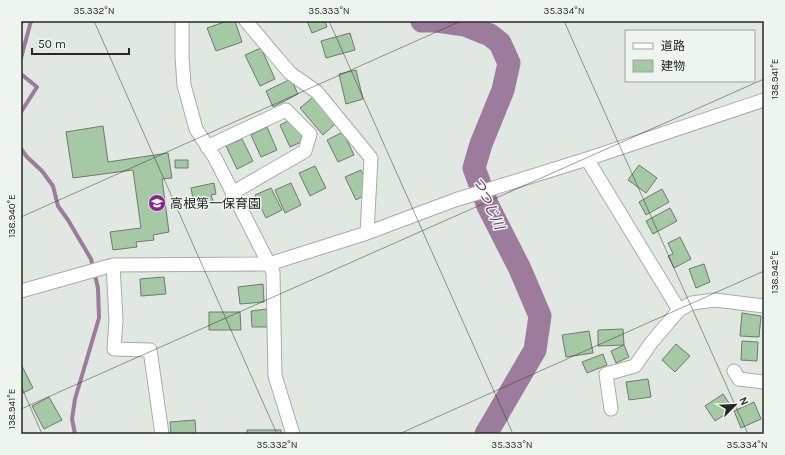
<svg xmlns="http://www.w3.org/2000/svg" width="785" height="455" viewBox="0 0 785 455" font-family="Karla,'Noto Sans JP',sans-serif">
<style>
.lines{fill:none;stroke-linecap:round;stroke-linejoin:round}
.stream{stroke:#9d7b9d;stroke-width:4}
.river{stroke:#9d7b9d;stroke-width:23}
.building{fill:#a4c9a4;stroke:#717871}
.minor-casing{stroke:#a6ada6;stroke-width:15}
.minor{stroke:#fff;stroke-width:13}
.ticks{fill:none;stroke:#262826;stroke-width:1;stroke-opacity:0.45}
.labels{text-anchor:middle;stroke-width:3;stroke-linejoin:round;paint-order:stroke}
.poi-label{font-size:13px;fill:#262826;stroke:#eef5ee;text-anchor:start}
.water-label{font-size:14px;font-style:italic;fill:#663867;stroke:#eef5ee}
.neatline{fill:none;stroke:#262826;stroke-width:1.5}
.ticks-label{font-size:10px;text-anchor:middle;fill:#262826}
</style>
<rect width="100%" height="100%" fill="#e1e8e1"/>
<g class="lines">
<!-- stream -->
<path class="stream" d="M21,58L31,21
M21,74L37,87L21,112
M21,149L27,157L42,171L53,186L58,206L68,220L91,259L98,288L99,318L75,399L72,419L75,434"/>
<!-- river -->
<path class="river" d="M422,21H437L465,25L490,35L500,43L509,63L503,90L481,144L474,168L488,206L520,269L540,316L535,350L486,434"/>
</g>
<!-- building -->
<path class="building" d="M227,21H235L242,42L216,51L207,28Z
M307,21H325L327,27L312,33Z
M350,33L355,50L326,58L321,41Z
M261,48L275,79L260,86L245,55Z
M356,70L363,99L346,104L339,74Z
M291,79L298,94L273,107L266,91Z
M313,97L336,123L323,135L300,108Z
M296,117L306,140L290,147L280,125Z
M103,126L108,162L168,153L172,178L162,179L169,232L153,235L154,240L136,242L137,247L113,250L110,232L141,228L133,170L73,178L66,132Z
M267,127L277,150L261,157L251,135Z
M343,132L354,155L338,162L327,140Z
M242,139L253,161L237,169L226,146Z
M175,160H188V168H175Z
M639,165L657,178L646,193L628,180Z
M315,166L326,188L310,196L299,173Z
M361,170L371,192L356,200L345,177Z
M214,183L216,194L211,195L213,201L194,204L191,188Z
M291,183L301,205L285,213L275,190Z
M271,188L282,210L266,218L255,195Z
M662,189L669,202L646,215L639,202Z
M670,208L677,221L653,234L646,221Z
M680,237L691,259L674,268L668,256L673,254L668,243Z
M704,264L710,282L696,288L689,269Z
M164,277L166,294L141,296L140,279Z
M263,284L264,302L240,304L238,287Z
M267,309L269,327H252L251,311Z
M209,312H240L241,330H209Z
M742,313L761,316L759,337L740,336Z
M623,329L624,345L598,346V330Z
M589,331L593,353L566,357L562,335Z
M742,341L758,342L757,361L741,360Z
M676,344L690,356L675,372L662,360Z
M624,345L629,357L616,363L611,351Z
M603,354L607,365L587,373L582,362Z
M21,364L33,388L21,394Z
M648,379L651,397L629,400L626,382Z
M723,394L733,409L715,421L705,406Z
M49,397L62,420L44,429L32,406Z
M754,402L761,419L741,428L734,411Z
M195,420L196,434H171L170,422Z
M247,430H281V434H247Z"/>
<g class="lines">
<!-- minor casing -->
<g class="minor-casing">
<path id="minor" d="M182,21V56L184,85L196,129L215,158L273,272L275,376L293,434
M246,21L290,73L317,92L371,158L367,233
M207,147L286,110L310,134L305,151L232,193
M587,159L679,310
M113,265L116,320L114,349L150,350L162,434
M21,291L113,265L269,264L367,233L455,200L587,159L764,100
M734,371L739,379L764,382
M611,409L606,374L635,366L651,343L679,310L692,303L715,300L764,306"/>
</g>
<!-- minor -->
<use href="#minor" class="minor"/>
</g>
<!-- ticks -->
<path class="ticks" d="M94,21L277,434M329,21L513,434M564,21L748,434M21,24L28,21M21,217L461,21M21,386L42,434M21,409L764,79M399,434L764,271"/>
<!-- icons -->
<defs>
<g id="school-disc" transform="scale(0.9)"><circle r="9.5" fill="#88248d" stroke="#eef5ee"/><path d="M0-5L7-2L0 1L-7-2ZM-4 1L0 2.5L4 1V4Q0 6-4 4Z" fill="#fff"/></g>
</defs>
<g fill-rule="evenodd">
<use href="#school-disc" x="157" y="203"/>
</g>
<g class="labels">
<!-- poi labels -->
<g class="poi-label">
<text x="170" y="208">高根第一保育園</text>
</g>
<!-- water labels -->
<g class="water-label">
<text transform="translate(489 203) rotate(66)" y="5">つつじ川</text>
</g>
</g>
<!-- border -->
<rect width="785" height="455" fill="none" stroke="#eef5ee" stroke-width="44"/>
<!-- legend -->
<rect x="625" y="30" width="130" height="52" fill="#eef5ee" stroke="#9ea39e"/>
<rect x="633" y="43" width="20" height="6" fill="#ffffff" stroke="#9ea39e"/>
<text x="661" y="50" font-size="12" fill="#262826">道路</text>
<rect x="633" y="60" width="20" height="12" fill="#a4c9a4" stroke="#9ea39e"/>
<text x="661" y="70" font-size="12" fill="#262826">建物</text>
<!-- north arrow -->
<g transform="translate(735 405) rotate(66)" stroke="#eef5ee" stroke-width="3" paint-order="stroke">
<path d="M0-3L7 15L0 10L-7 15Z" fill="#262826"/>
<text y="-6" font-size="11" font-weight="bold" text-anchor="middle" fill="#262826">N</text>
</g>
<!-- scale -->
<path d="M32 48v6h97v-6" fill="none" stroke="#262826" stroke-width="2"/>
<text x="38" y="48" font-size="12" fill="#262826" stroke="#eef5ee" stroke-width="3" paint-order="stroke">50 m</text>
<rect x="22" y="22" width="741" height="411" class="neatline"/>
<g class="ticks-label">
<text x="94" y="14">35.332°N</text>
<text x="329" y="14">35.333°N</text>
<text x="564" y="14">35.334°N</text>
<text transform="translate(774 79) rotate(-90)" y="4">138.941°E</text>
<text transform="translate(11 216) rotate(-90)" y="4">138.940°E</text>
<text transform="translate(774 272) rotate(-90)" y="4">138.942°E</text>
<text transform="translate(11 409) rotate(-90)" y="4">138.941°E</text>
<text x="277" y="448">35.332°N</text>
<text x="512" y="448">35.333°N</text>
<text x="747" y="448">35.334°N</text>
</g>
</svg>
